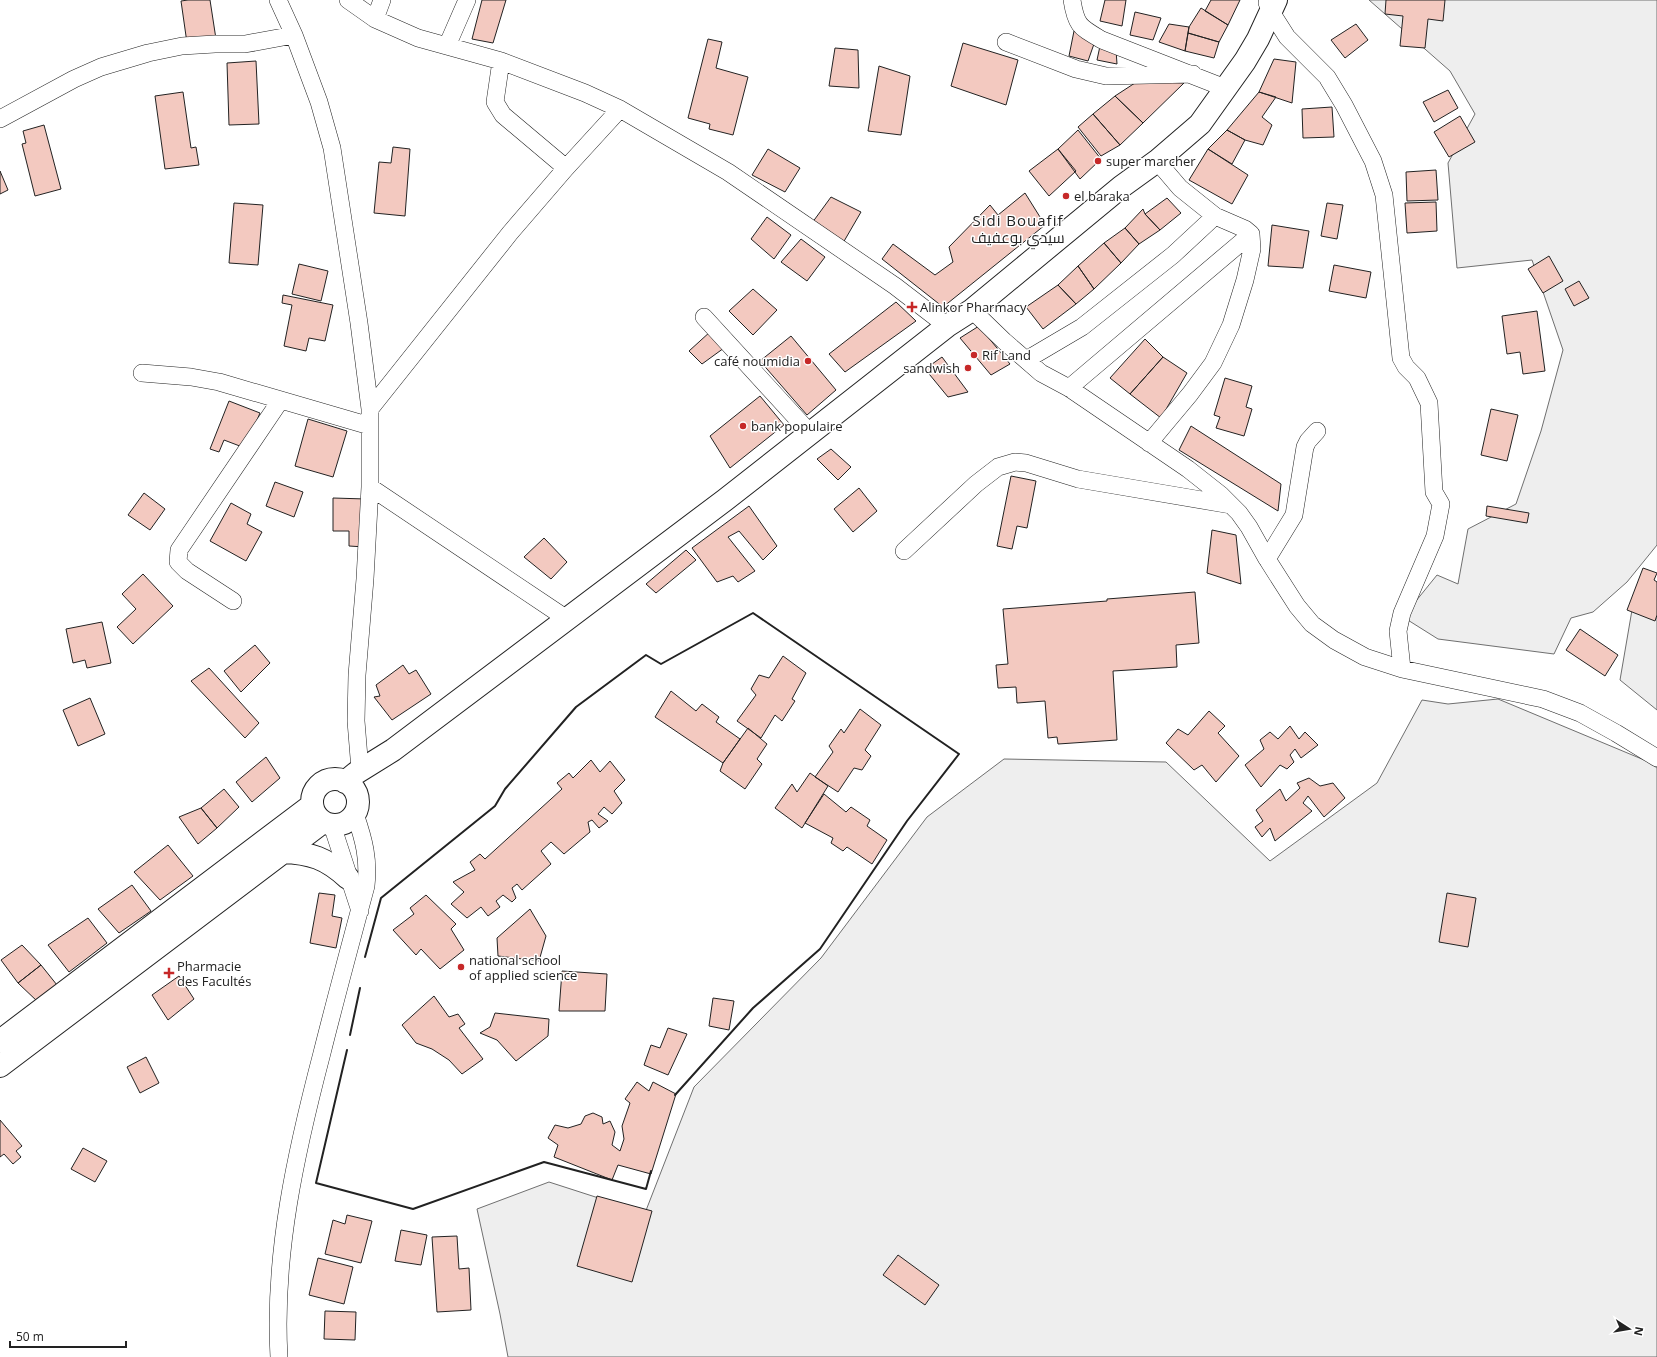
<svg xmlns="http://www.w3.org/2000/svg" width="1657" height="1357" viewBox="0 0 1657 1357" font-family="'Open Sans',Cairo,sans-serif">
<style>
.green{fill:#eee;stroke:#6f6f6f}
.building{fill:#f3c9c0;stroke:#222}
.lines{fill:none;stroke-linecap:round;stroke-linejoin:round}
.minor-casing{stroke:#222;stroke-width:18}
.highway-casing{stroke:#222;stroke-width:24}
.minor{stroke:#fff;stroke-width:17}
.highway{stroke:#fff;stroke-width:22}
.wall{stroke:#222;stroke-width:2}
.poi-dot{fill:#c62828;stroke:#fff;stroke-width:1.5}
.labels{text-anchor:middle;stroke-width:3;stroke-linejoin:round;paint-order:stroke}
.poi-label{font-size:13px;fill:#222;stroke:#fff;text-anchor:start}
.quarter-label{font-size:15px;letter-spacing:1px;fill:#222;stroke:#fff}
</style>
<rect width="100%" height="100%" fill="#fff"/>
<!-- green -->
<path class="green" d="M1369,0H1657V545L1627,582L1593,612L1571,618L1554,654L1438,639L1403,617L1437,575L1458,584L1468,529L1516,504L1541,431L1563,350L1532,260L1457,268L1448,163L1475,114L1450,71Z
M1632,610L1657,618V710L1620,680Z
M1498,699L1649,762L1657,768V1357H508L500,1314L477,1209L549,1182L645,1213L694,1087L821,958L927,817L1004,759L1166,762L1270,861L1377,783L1422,700L1448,704Z"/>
<!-- building -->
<path class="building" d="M188,0H210L216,39L187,43L181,1Z
M482,0H506L493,43L472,39Z
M1105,0H1126L1122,26L1100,21Z
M1211,0H1240L1228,25L1205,11Z
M1386,0H1445L1443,21L1428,19L1425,48L1400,46L1403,16L1385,14Z
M1201,8L1228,25L1219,42L1188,33L1189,27Z
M1135,12L1161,18L1153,40L1130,35Z
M1169,24L1189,27L1185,51L1159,42Z
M1356,24L1368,40L1345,58L1331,40Z
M1074,31L1095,41L1088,61L1069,56Z
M1188,33L1219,42L1214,58L1185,51Z
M708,39L722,42L716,68L748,77L733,135L709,129L710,124L688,118Z
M963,43L1018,60L1006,105L951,86Z
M1100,46L1116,50L1117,64L1097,60Z
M835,48L858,50L859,88L829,86Z
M1274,59L1296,62L1292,103L1259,92Z
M256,61L259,124L229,125L227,63Z
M879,66L910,76L901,135L868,131Z
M1138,81L1184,83L1143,123L1115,96Z
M1448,90L1458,108L1434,122L1423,102Z
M183,92L191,148L196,147L199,165L165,169L155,96Z
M1259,92L1276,97L1262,117L1272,125L1263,145L1245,140L1227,130Z
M1115,96L1143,123L1120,145L1093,114Z
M1332,107L1334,137L1303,138L1302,109Z
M1093,114L1120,145L1101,156L1078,127Z
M1460,116L1475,142L1449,157L1434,132Z
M44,125L61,189L35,196L22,144L26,143L23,131Z
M1078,130L1101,159L1080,179L1058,149Z
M1227,130L1245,140L1232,164L1208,149Z
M393,147L410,149L405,216L374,213L379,162L391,163Z
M768,149L800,168L785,192L752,175Z
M1058,149L1076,171L1049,196L1029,171Z
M1208,149L1248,175L1232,204L1189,180Z
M1436,170L1438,200L1407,201L1406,172Z
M0,171L8,190L0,194Z
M1025,193L1045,225L943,307L882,259L893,244L935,275L953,262L949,247L990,205L998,215Z
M831,197L861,212L843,243L812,223Z
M1167,198L1181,213L1160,230L1145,214Z
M1436,202L1437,231L1407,233L1405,203Z
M234,203L263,205L258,265L229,263Z
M1327,203L1343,205L1337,239L1321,236Z
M1143,209L1145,214L1160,230L1139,244L1125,228Z
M767,217L791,235L774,259L751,239Z
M1272,225L1309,231L1303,268L1268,266Z
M1125,228L1139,244L1121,263L1104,243Z
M801,239L825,257L807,281L781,262Z
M1104,243L1121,263L1094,289L1078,266Z
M1549,256L1563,281L1543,293L1528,269Z
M299,264L328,271L321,301L292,294Z
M1334,265L1371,272L1366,298L1329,291Z
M1078,266L1094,289L1076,304L1058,285Z
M1579,281L1589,298L1574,306L1565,289Z
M1058,285L1076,304L1043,329L1026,307Z
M753,289L777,310L753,335L729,311Z
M283,295L333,305L325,341L309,338L306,351L284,346L292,305L282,303Z
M896,302L916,321L845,372L829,354Z
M1537,311L1545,371L1523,374L1520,352L1507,354L1502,316Z
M979,326L1010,364L991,375L960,338Z
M711,331L724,348L702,364L689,351Z
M791,336L836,390L807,415L760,361Z
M1145,339L1163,357L1130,394L1110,378Z
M942,357L968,392L948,397L925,369Z
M1163,357L1187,373L1161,418L1130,394Z
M1225,378L1252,386L1246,407L1252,409L1244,436L1216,428L1220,417L1214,415Z
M760,396L784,425L730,468L710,436Z
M229,401L260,413L245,448L224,440L219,452L210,449Z
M1491,409L1518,415L1507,461L1481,455Z
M308,419L347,431L333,477L295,466Z
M1191,426L1281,484L1278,511L1179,450Z
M831,449L851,467L838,480L817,459Z
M1011,476L1036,481L1027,528L1017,526L1012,549L997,546Z
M275,482L303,492L294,517L266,506Z
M859,488L877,511L853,532L834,509Z
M144,493L165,509L150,530L128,515Z
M333,498L366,499L365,547L349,546V531H333Z
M231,503L251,514L247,524L262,532L246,561L210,541Z
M749,506L777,546L763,560L739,531L728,537L755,571L738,582L733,576L717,582L692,548Z
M1487,506L1529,513L1527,523L1486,516Z
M1212,530L1236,535L1241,584L1207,573Z
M544,538L567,562L551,579L524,557Z
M686,550L696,560L656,593L646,584Z
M1643,568L1657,573L1654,580L1657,582V615L1655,621L1627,610Z
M143,574L173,606L133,644L117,627L136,609L122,594Z
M1195,592L1199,643L1176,645L1177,667L1113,671L1117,740L1058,744L1057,737L1048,738L1045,701L1017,703L1016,687L998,688L996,665L1008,664L1003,609L1107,601V599Z
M102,622L111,663L87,668L85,660L73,663L66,629Z
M1580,629L1618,655L1605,676L1566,650Z
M255,645L270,663L241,692L224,671Z
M783,656L806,673L792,699L795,701L782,721L775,715L761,738L737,721L756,695L751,689L759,675L769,678Z
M403,665L409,674L416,670L431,694L392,720L374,697L380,696L376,685Z
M209,668L259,723L245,738L191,681Z
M671,691L696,711L702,704L719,717L716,722L740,739L723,763L655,717Z
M90,698L105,734L78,746L63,710Z
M860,709L881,725L865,750L871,756L862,770L854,768L838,792L815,777L833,752L829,746L841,729L844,733Z
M1209,711L1225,726L1218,733L1239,756L1216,782L1202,765L1194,770L1166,743L1178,729L1188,735Z
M1290,726L1299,739L1305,732L1318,745L1301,758L1295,749L1290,755L1294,762L1287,769L1280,765L1261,787L1245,765L1264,749L1260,740L1270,732L1278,739Z
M748,728L767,744L757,759L762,764L745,789L720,771L723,763Z
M266,757L280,778L252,802L236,782Z
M591,760L600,772L610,761L625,780L614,791L622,803L612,814L604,807L598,814L608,821L599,828L592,820L588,822L590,832L564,854L551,842L541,851L551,864L522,890L517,884L512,888L516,898L512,902L503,895L496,901L500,907L488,916L481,907L467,918L451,904L464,892L453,882L475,870L470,862L480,854L485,859L562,789L557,783L569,773L573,778Z
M810,773L828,786L802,828L775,808L792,784L797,792Z
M1309,778L1320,786L1333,783L1345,798L1324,817L1308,796L1303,803L1312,811L1275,841L1270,828L1262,837L1255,827L1263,821L1256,810L1280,789L1286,801L1300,788L1297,783Z
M224,789L239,807L217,828L201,808Z
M824,794L846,812L851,807L870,820L867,826L887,840L872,864L847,847L843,851L831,843L833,838L805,823Z
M201,808L217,828L198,844L179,817Z
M168,845L193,876L160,900L134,872Z
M132,885L151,911L119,933L98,909Z
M319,893L335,895L332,916L342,918L336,948L310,943Z
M1447,893L1476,898L1468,947L1439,942Z
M426,895L456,924L451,929L464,950L440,969L421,949L416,955L393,930L414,914L410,908Z
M530,909L546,936L539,961L498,956L497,938Z
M88,918L107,943L69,972L48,945Z
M22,945L41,965L18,983L1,960Z
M41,965L57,985L38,1002L18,983Z
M562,971L607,974L605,1011H559Z
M179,976L194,999L168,1020L152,995Z
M434,996L449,1017L458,1014L465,1024L459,1028L483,1059L462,1074L449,1060L432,1049L416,1043L402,1025Z
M713,998L734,1001L729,1030L709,1026Z
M495,1013L549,1019L548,1036L516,1061L497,1040L480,1033L490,1027Z
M668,1028L687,1034L668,1075L644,1065L651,1045L660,1048Z
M146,1057L159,1083L140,1093L127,1067Z
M637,1082L649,1091L653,1082L676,1094L651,1174L618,1165L612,1180L554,1157L558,1145L548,1138L555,1125L568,1128L581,1124L585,1116L593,1113L602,1117L603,1124L610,1121L615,1132L612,1145L620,1151L624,1139L622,1126L630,1103L625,1099Z
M0,1120L22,1146L16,1151L21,1157L13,1164L4,1154L0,1157Z
M83,1148L107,1161L95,1182L71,1169Z
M597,1196L652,1211L632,1282L577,1266Z
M347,1215L372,1221L361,1263L325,1254L333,1220L345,1224Z
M401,1230L427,1235L421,1265L395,1261Z
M457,1236L459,1269L469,1268L471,1310L437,1312L432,1237Z
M898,1255L939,1285L925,1305L883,1275Z
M318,1258L353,1267L344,1304L309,1295Z
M325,1311L356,1312L355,1340L324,1339Z"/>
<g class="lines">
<!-- minor casing -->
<g class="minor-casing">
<path id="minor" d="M278,0L294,35L319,102L332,148L359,323L370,409V487L365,579L357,675L356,721L360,770
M348,0L375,19L418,38L501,61L585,93L620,109L728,172L895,286L947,326
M1072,0C1076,26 1080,27 1102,40L1225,88
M1267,3L1273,7V15L1287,37L1327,77L1344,105L1373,161L1384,195L1401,358L1406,367L1417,378L1429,403L1434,492L1441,504L1435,536L1402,613L1398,631L1402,669
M375,19L382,0
M1006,42L1076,69L1106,76L1193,74
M447,46L467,0
M501,61L495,102L503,115L566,168
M0,119L74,79L101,67L148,53L182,46L215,44H245L294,35
M1215,216L1245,229L1251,234
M972,310L1004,341L1041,373L1069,388L1188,469L1221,495L1239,513L1249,527L1267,559L1297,606L1312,624L1334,640L1365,657L1402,669L1543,699L1580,713L1616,733L1657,758
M704,317L810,433
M1026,360L1082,327L1173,255L1215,216L1180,188L1157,161
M142,373L191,377L219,382L370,426
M1069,388L1251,234L1252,249L1245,280L1231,325L1213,363L1190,394L1149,443
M370,409L510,233L566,168L620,109
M370,487L567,619
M904,551L976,484L998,467L1015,462L1026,463L1078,479L1231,505
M1267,559L1294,515L1305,447L1308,441L1317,431
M233,601L187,571L178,562L179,550L280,401
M332,825L360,911
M279,1357C273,1254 296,1152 322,1053C336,997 351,942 366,886C369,859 364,840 355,814"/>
</g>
<!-- highway casing -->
<g class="highway-casing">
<path id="highway" d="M312 802a23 23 0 1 1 46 0a23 23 0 1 1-46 0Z
M345,782L356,773L393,750L725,500L947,326L972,310L1121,187L1157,161L1200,124L1245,61L1258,39L1276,0
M282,852C311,853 326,858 348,878
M0,1041L312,805
M0,1066L323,822"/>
</g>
<!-- minor -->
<use href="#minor" class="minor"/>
<!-- highway -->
<use href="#highway" class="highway"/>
<!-- wall -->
<path class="wall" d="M365,957L381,898L495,806L505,789L576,707L646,655L661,664L753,613L959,754L907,821L820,949L753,1008L675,1095
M350,1035L360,988
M347,1050L316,1183L413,1209L544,1162L646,1189L651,1171"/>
</g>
<!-- markers -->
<g class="poi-dot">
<circle cx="1098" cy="161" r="4"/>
<circle cx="1066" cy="196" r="4"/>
<path d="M910 301h4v4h4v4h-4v4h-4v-4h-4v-4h4z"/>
<circle cx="974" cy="355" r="4"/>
<circle cx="808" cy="361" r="4"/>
<circle cx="968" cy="368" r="4"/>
<circle cx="743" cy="426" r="4"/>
<circle cx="461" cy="967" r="4"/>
<path d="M167 967h4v4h4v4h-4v4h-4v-4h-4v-4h4z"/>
</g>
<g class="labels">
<!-- poi labels -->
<g class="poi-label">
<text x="1106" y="166">super marcher</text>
<text x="1074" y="201">el baraka</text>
<text x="920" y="312">Alinkor Pharmacy</text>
<text x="982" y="360">Rif Land</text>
<text x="800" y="366" text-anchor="end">café noumidia</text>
<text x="960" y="373" text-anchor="end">sandwish</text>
<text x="751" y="431">bank populaire</text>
<text x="469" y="965">national school<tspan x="469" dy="15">of applied science</tspan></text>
<text x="177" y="971">Pharmacie<tspan x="177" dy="15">des Facultés</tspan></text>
</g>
<!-- quarter labels -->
<g class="quarter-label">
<text x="1018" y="226">Sidi Bouafif<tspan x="1018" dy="17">سيدي بوعفيف</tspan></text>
</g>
</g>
<!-- north arrow -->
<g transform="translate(1629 1329) rotate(102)" stroke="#ffffff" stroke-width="3" paint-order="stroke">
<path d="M0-3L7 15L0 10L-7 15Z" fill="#222222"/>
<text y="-6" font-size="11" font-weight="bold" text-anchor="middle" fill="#222222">N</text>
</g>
<!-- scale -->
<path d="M10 1341v6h116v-6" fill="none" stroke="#222222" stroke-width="2"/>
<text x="16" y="1341" font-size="12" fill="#222222" stroke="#ffffff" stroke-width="3" paint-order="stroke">50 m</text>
</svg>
